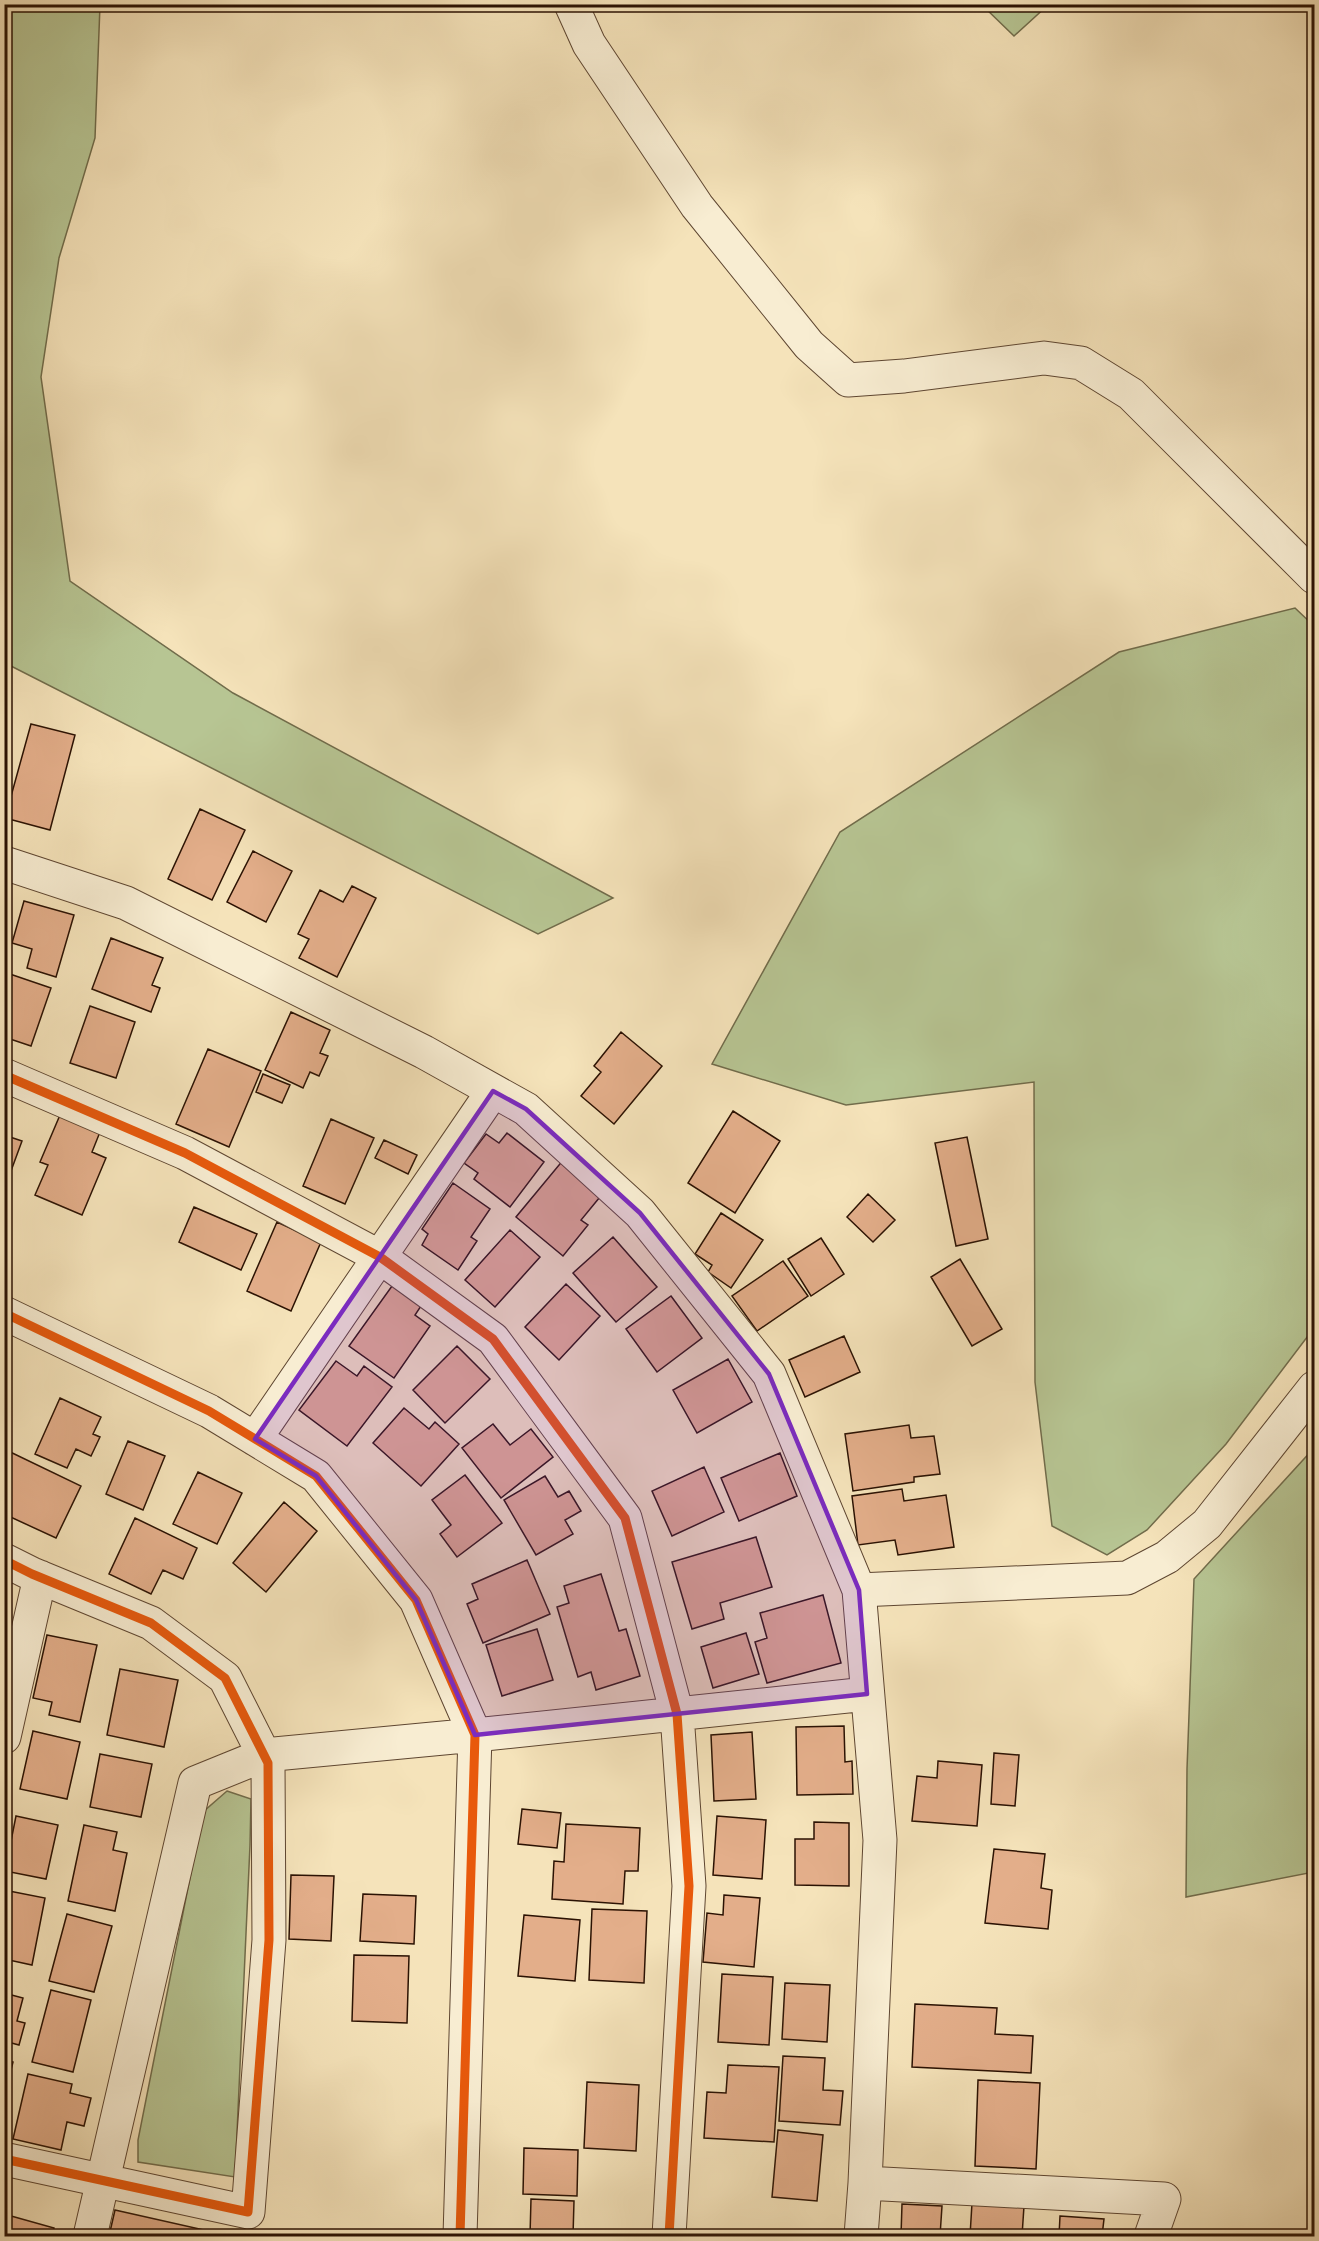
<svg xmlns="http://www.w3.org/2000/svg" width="1319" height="2241" viewBox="0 0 1319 2241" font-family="'Libre Caslon Text',serif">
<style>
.green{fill:#b7c593;stroke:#716c4b;stroke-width:1.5}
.building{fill:#e3ae8a;stroke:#2b1203;stroke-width:1.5}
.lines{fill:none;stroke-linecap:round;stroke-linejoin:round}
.minor-casing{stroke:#5e4631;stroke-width:35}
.minor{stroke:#f8edd2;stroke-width:33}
.cycleway-casing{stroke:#f8edd2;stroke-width:13}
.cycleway{stroke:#e8590c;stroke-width:9}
.marked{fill:#7b2cbf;fill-opacity:0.2;stroke:#7b2cbf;stroke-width:4.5;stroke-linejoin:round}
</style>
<rect width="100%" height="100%" fill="#f5e3ba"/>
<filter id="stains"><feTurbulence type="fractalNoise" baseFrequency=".00333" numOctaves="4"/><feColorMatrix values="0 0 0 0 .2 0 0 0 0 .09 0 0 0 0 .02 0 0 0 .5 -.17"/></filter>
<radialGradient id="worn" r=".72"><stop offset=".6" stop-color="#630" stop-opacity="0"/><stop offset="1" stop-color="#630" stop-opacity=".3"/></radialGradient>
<!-- green -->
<path class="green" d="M4,5H100L95,138L59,258L41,377L70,581L233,693L613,898L538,934L5,663Z
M982,5H1048L1014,36Z
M1295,608L1314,626V1328L1226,1444L1147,1530L1107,1555L1052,1526L1035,1382L1034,1082L846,1105L712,1064L840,832L1119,652Z
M1314,1448V1872L1186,1897L1187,1769L1194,1579Z
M227,1791L251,1799L250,1845L235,2177L138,2162V2140L203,1812Z"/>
<!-- building -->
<path class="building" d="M4,696L10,698L4,718Z
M31,724L75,735L50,830L5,818Z
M200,809L245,830L212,900L168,879Z
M253,851L292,871L266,922L227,902Z
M352,886L376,898L337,977L299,958L309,939L298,934L320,890L343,902Z
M24,901L74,915L56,977L27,968L32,949L12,943Z
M111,938L163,958L152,985L160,988L151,1012L92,989Z
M4,972L51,988L31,1046L4,1037Z
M90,1006L135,1022L116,1078L70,1063Z
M291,1012L330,1030L320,1053L328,1056L319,1076L310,1072L303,1088L265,1070Z
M621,1032L662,1066L614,1124L581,1096L601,1072L594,1066Z
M208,1049L261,1071L229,1147L176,1124Z
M263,1074L290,1085L282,1103L256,1092Z
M733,1111L780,1141L735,1213L688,1183Z
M60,1115L100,1132L92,1152L106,1158L82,1215L35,1195L48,1165L40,1162Z
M331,1119L374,1138L345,1204L303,1186Z
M507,1133L544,1162L510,1207L474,1179L478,1173L464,1163L486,1134L499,1143Z
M4,1135L22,1141L8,1179L4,1178Z
M967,1137L988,1239L956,1246L935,1143Z
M384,1140L417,1155L408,1174L375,1158Z
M564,1159L604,1192L581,1220L588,1225L563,1256L516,1217Z
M453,1183L490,1209L471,1237L477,1241L458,1270L422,1245L428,1234L422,1229Z
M4,1190L11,1192L4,1213Z
M868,1194L895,1220L873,1242L847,1217Z
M194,1207L257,1234L241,1270L179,1242Z
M721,1213L763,1240L731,1288L708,1272L712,1265L695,1254Z
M277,1222L321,1242L291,1311L247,1291Z
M510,1230L540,1257L495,1307L465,1280Z
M613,1237L657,1287L616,1322L573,1273Z
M821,1238L844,1274L811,1296L788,1259Z
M960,1259L1002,1329L972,1346L931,1277Z
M783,1261L808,1296L757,1331L732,1296Z
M566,1284L600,1316L559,1360L525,1327Z
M392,1286L421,1306L415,1315L430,1326L394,1378L349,1346Z
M671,1296L702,1338L657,1372L626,1329Z
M844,1336L860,1372L805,1397L789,1360Z
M457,1346L490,1379L445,1423L413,1390Z
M728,1359L752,1402L697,1433L673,1390Z
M336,1361L357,1376L364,1366L392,1387L347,1446L299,1410Z
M60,1398L101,1417L93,1434L100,1437L91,1456L76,1449L67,1468L35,1454Z
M404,1408L429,1429L435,1422L459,1444L421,1486L373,1443Z
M493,1424L510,1445L531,1429L553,1457L501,1498L462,1448Z
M909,1425L911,1438L934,1436L940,1474L914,1477V1482L853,1491L845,1434Z
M128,1441L165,1456L143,1510L106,1494Z
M4,1449L81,1486L56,1538L4,1514Z
M780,1453L797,1496L739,1521L721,1478Z
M704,1467L724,1512L672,1536L652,1491Z
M198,1472L242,1493L217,1544L173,1524Z
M465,1475L502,1523L457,1557L440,1534L451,1525L432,1500Z
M545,1476L558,1497L569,1491L581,1511L565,1520L573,1534L536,1555L504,1500Z
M902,1489L904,1501L946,1495L954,1547L898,1555L895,1540L858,1545L852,1496Z
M284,1502L317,1531L266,1592L233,1563Z
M135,1518L197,1548L183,1579L163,1570L151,1594L109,1574Z
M756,1537L772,1587L720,1603L724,1619L692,1629L672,1562Z
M527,1560L550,1614L483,1643L467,1604L478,1599L472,1584Z
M601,1574L619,1631L626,1629L640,1676L596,1690L591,1672L578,1677L557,1607L569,1603L564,1586Z
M823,1595L841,1663L767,1683L755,1642L767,1638L760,1613Z
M537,1629L553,1680L502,1696L486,1645Z
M746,1633L759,1674L713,1688L701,1647Z
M47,1635L97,1645L80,1722L49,1715L52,1702L33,1698Z
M120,1669L178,1680L164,1747L107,1735Z
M844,1726L845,1762L852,1761L853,1794L797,1795L796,1727Z
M33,1731L80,1742L67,1799L20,1789Z
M752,1732L756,1799L714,1801L711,1735Z
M994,1753L1019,1755L1015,1806L991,1804Z
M100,1754L152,1764L141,1817L90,1807Z
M938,1761L982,1765L977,1826L912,1821L917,1776L937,1778Z
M522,1809L561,1813L557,1848L518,1844Z
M16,1816L58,1825L46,1879L5,1871Z
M717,1816L766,1820L762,1879L713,1875Z
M814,1822L849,1823V1886L795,1885V1839H814Z
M566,1824L640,1828L638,1871H625L623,1904L552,1899L554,1861L564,1862Z
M84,1825L117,1832L113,1850L127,1853L115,1911L68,1901Z
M994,1849L1045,1854L1041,1888L1052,1890L1048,1929L985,1923Z
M291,1875L334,1876L331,1941L289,1939Z
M4,1890L45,1898L32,1965L4,1959Z
M363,1894L416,1896L414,1944L360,1941Z
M724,1895L760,1898L754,1967L703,1962L707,1913L723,1915Z
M592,1909L647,1911L644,1983L589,1980Z
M67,1914L112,1926L94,1992L49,1981Z
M524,1915L580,1920L575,1981L518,1976Z
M354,1955L409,1956L407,2023L352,2021Z
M722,1974L773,1977L769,2045L718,2042Z
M785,1983L830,1985L827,2042L782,2039Z
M51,1990L91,2000L73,2072L32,2062Z
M4,1993L23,1998L17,2021L25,2023L19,2045L4,2041Z
M915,2004L997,2008L995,2034L1033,2036L1031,2073L912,2067Z
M783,2056L825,2058L823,2090L843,2091L840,2125L779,2121Z
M4,2060L13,2062L4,2097Z
M728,2065L779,2067L774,2142L704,2138L707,2092L726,2093Z
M28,2074L72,2084L70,2093L91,2098L84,2126L67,2122L61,2150L13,2139Z
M978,2080L1040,2083L1036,2169L975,2166Z
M587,2082L639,2085L636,2151L584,2148Z
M778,2130L823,2135L817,2201L772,2197Z
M524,2148L578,2150L577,2196L523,2194Z
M531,2199L574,2201L573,2236H530Z
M972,2203L1024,2206L1022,2236H970Z
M902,2204L942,2206L940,2236H901Z
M115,2210L213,2232L212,2236H109Z
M4,2214L54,2228L52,2236H4Z
M1060,2216L1104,2219L1102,2236H1059Z
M770,2231L821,2232V2236H770Z"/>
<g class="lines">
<!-- minor casing -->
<g class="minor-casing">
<path id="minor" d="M571,4L589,44L697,206L809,345L848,380L904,376L1044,358L1081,363L1131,394L1314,577
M4,863L126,903L424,1052L526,1109L640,1213L769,1374L859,1590
M4,1075L185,1153L380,1257L493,1339L625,1518L677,1714L689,1886L669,2236
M4,1313L209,1411L316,1476L416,1600L475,1735L460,2236
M255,1439L493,1091
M4,1560L32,1574L151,1623L225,1678L268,1763L269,1940L248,2212L4,2159
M4,1737L40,1577
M865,2183L880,1840L859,1590L1127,1578L1167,1557L1207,1524L1314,1388
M90,2236L195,1783L264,1755L475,1735L867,1694
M861,2236L865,2183L1164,2199L1151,2236"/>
</g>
<!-- minor -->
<use href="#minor" class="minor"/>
<!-- cycleway casing -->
<g class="cycleway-casing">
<path id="cycleway" d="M4,1075L185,1153L380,1257L493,1339L625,1518L677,1714L689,1886L669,2236
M4,1313L209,1411L316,1476L416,1600L475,1735L460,2236
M4,1560L32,1574L151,1623L225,1678L268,1763L269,1940L248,2212L4,2159"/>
</g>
<!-- cycleway -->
<use href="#cycleway" class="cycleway"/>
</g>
<!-- marked area -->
<path class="marked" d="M493,1091L526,1109L640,1213L769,1374L859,1590L867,1694L475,1735L416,1600L316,1476L255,1439Z"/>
<!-- margin -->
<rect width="1319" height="2241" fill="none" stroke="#f5e3ba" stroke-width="24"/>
<rect x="6" y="6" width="1307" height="2229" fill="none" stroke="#2b1203" stroke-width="3"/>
<rect x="12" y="12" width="1295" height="2217" fill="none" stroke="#2b1203" stroke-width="1.5"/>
<rect width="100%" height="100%" filter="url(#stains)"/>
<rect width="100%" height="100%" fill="url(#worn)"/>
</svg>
